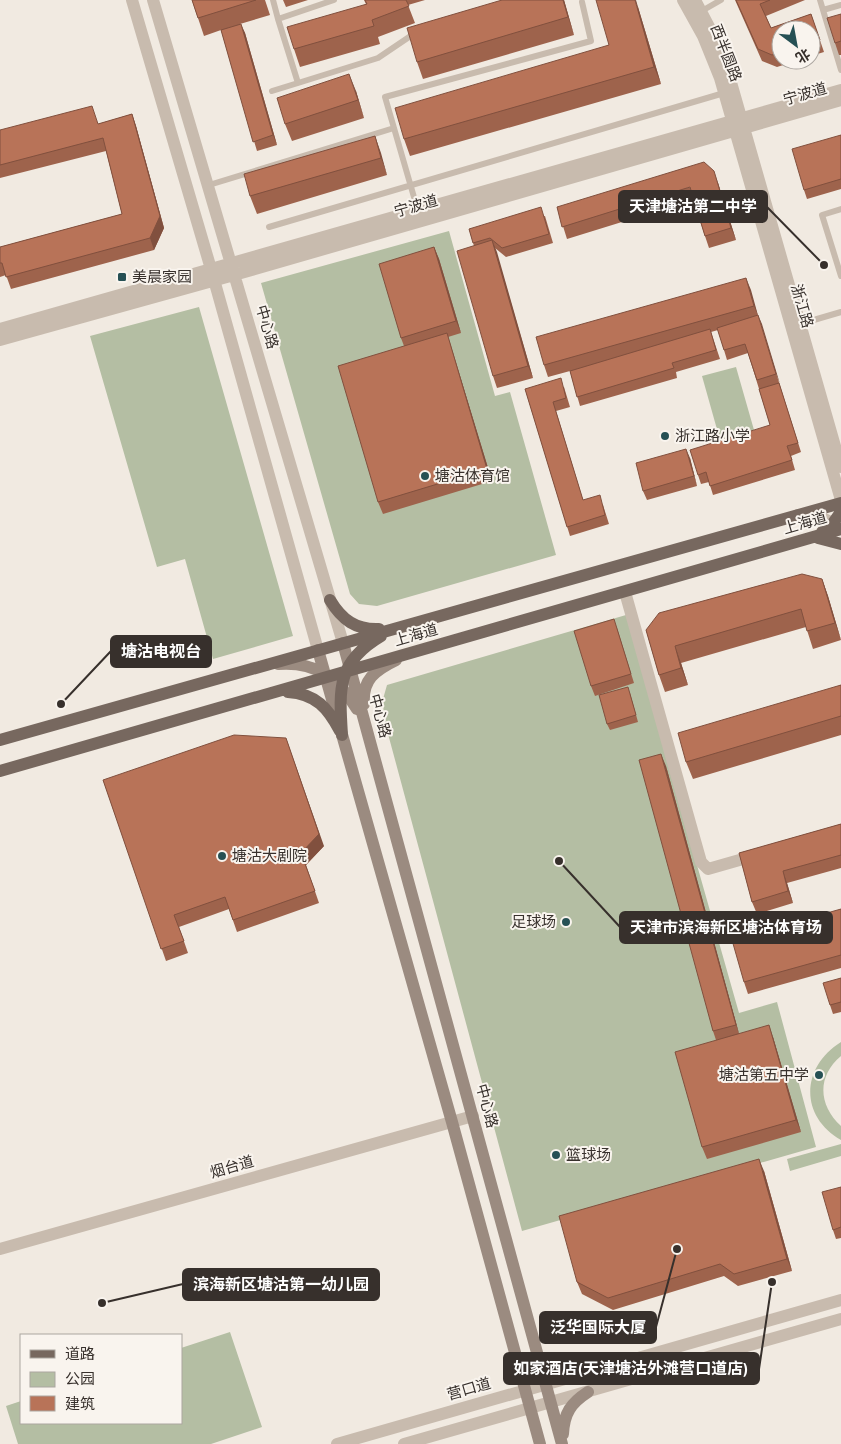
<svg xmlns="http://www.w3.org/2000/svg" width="841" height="1444" viewBox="0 0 841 1444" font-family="Mulish,'Noto Sans SC',sans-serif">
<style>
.green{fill:#b4bea3}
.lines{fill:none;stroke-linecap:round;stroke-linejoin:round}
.service{stroke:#c8bbae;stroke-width:6}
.minor{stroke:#c8bbae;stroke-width:12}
.tertiary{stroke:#c8bbae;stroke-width:12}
.secondary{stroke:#9b8b80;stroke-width:12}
.primary{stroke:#77685f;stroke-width:12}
.wall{fill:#9e634c}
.shaded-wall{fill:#81503e}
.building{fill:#b87358;stroke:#81503e}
.poi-dot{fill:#265054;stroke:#f9f4ee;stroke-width:2}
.labels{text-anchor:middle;stroke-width:4;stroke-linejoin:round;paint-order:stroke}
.street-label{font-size:15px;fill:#37302c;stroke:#f9f4ee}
.poi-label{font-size:15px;fill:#37302c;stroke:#f9f4ee;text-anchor:start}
.leader{fill:none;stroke:#37302c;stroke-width:2}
.callout-dot{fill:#37302c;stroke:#f9f4ee;stroke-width:2}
.callout{fill:#37302c;stroke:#37302c;stroke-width:2}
.callout-label{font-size:16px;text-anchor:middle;font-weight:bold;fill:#fff}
</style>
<rect width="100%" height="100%" fill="#f1eae1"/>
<!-- green -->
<path class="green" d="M449,231L495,396L510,392L556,555L377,606L359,604L350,594L261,283Z
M199,307L293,636L213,659L185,559L157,567L90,336Z
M736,367L754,430L720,440L702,376Z
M626,615L739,1013L777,1002L816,1147L522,1231L384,719L383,699L387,685Z
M841,1042V1056C817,1076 818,1105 841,1126V1140C799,1116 801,1067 841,1042Z
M841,1144V1156L790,1171L787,1159Z
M230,1332L262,1427L211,1444H18L6,1406L21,1401V1423H181V1348Z"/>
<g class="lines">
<!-- service -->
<path class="service" d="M273,0L278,19
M820,0L823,10L841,5
M823,10L841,70
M700,12L721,0
M298,83L378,58L415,33
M272,91L298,83L278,19L334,0
M209,185L394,128
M841,209L822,215L841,276
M418,211L385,97L591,41L582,2
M269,227L724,93
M800,324L841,312"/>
<!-- minor -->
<path class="minor" d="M625,592L701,862L708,869L757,855"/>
<!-- tertiary -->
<path class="tertiary" d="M132,0L211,269L318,650
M153,0L343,643
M683,0L703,36L720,78L841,500
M695,0L717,42L728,72L841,467
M0,329L841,90
M0,340L234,275L841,100
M798,515L822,518L841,527
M0,1249L473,1116
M337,1444L841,1300
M404,1444L841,1319"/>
<!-- secondary -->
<path class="secondary" d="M343,643L562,1444
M318,650L452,1122L540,1444
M278,664C316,661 338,678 357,709
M364,704C362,680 375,670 396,660
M563,1434C564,1413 571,1403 588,1392"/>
<!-- primary -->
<path class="primary" d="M822,532L831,526L841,512
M818,538L841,544
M330,600C342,620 356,630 379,629
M288,692C316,694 328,708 340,731
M342,735C339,688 337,662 381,636
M0,740L841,503
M0,771L841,529"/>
</g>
<!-- wall -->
<path class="wall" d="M192,0H265L270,15L240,24L245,33L277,145L257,151L221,30L204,36Z
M283,0H308L286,7Z
M364,0H425L408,5L415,23L378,37L380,44L300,67L294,49L366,4Z
M502,0H564L574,35L423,79L417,62Z
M735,0H805L766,16L771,28L811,14L824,52L811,56V30H781V60H799L777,67L762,61Z
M638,7L661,84L410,156L404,139L609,45Z
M841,14V55H839L835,43Z
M356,91L364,118L292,141L285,124Z
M132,114L136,126L164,228L154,250L11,289L6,275L0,277V247L122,214L106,151L0,178V130L98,124Z
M841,135V189L807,199L804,190Z
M375,136L387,175L257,214L250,196Z
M718,183L736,240L709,248L693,200L567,239L557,207Z
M545,216L553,243L506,257L495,248L533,378L497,388L493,376L474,246L469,229Z
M434,247L439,259L461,333L448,337L492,481L383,514L378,502L404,346L401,338Z
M746,278L801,452L791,456L795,470L713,495L709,482L701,484L698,475L770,425L748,353L727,360L718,330L711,332L720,359L676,372L677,378L580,406L570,371L548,377L544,365Z
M564,387L570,407L556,411L583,500L603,505L609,524L570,536L525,389Z
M690,458L697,486L647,500L643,491Z
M822,579L828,596L841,640L813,649L806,627L681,663L688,685L665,692L659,675L646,630Z
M617,628L634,683L595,696L591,686Z
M841,685V735L693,779L686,762Z
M630,693L638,722L610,730L607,724Z
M666,766L739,1034L773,1037L801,1132L707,1159L702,1147L716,1040L713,1031Z
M103,780L324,846L306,865L319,903L237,932L229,909L179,927L188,953L166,961Z
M841,824V868L787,883L793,903L757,914L752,902L739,853Z
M841,909V968L748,994L744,982Z
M841,978V1012L833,1014L830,1005Z
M764,1171L792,1271L738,1286L724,1276L613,1310L582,1294L577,1282Z
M841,1187V1238L836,1239L833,1230Z"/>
<!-- shaded-wall -->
<path class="shaded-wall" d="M563,0H564L574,35L568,17Z
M635,0H636L638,7L661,84L654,67Z
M241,24L245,33L277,145L273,135Z
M349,74L356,91L364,118L358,100Z
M132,114L136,126L164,228L154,250L150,238Z
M375,136L381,153L387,175L381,158Z
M714,171L718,183L736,240L731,228Z
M492,240L497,252L533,378L528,366Z
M434,247L439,259L461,333L456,321Z
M746,278L751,290L759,319L754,306Z
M758,315L762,324L780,384L776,374Z
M447,333L451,346L492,481L487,469Z
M686,449L690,458L697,486L694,476Z
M822,579L828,596L841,640L835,623Z
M675,646L681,663L688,685L681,668Z
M286,738L324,846L306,865L301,853Z
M661,754L666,766L740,1037L736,1025Z
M783,871L787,883L793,903L788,891Z
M769,1025L773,1037L801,1132L796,1120Z
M759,1159L764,1171L792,1271L787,1259Z"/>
<!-- building -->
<path class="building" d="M192,0H256L198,18Z
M365,0H406L409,6L372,20L374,26L294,49L287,27L367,4Z
M502,0H563L568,17L417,62L407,28Z
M596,0H635L654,67L404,139L395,108L609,45Z
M736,0H770L760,4L771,28L811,14L820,40L811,43V30H781V52L772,55L758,49Z
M841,14V41L835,43L827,18Z
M241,24L273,135L253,142L221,30Z
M349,74L358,100L285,124L277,98Z
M92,106L98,124L132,114L160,216L150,238L6,277L2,263H0V247L122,214L103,138L0,165V130Z
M841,135V179L804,190L792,149Z
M375,136L381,158L250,196L244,174Z
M704,162L714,171L731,228L705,236L690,187L562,227L557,207Z
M541,207L549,234L502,248L490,238L473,243L469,229Z
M492,240L528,366L493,376L457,251Z
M434,247L456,321L401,338L379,264Z
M746,278L754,306L544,365L536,337Z
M758,315L776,374L757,380L745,344L724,350L717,328Z
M710,329L716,350L672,363L674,368L577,397L570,371Z
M447,333L487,469L378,502L338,366Z
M561,378L566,398L553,402L583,500L600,495L605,515L567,527L525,389Z
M779,383L798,443L787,446L792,460L710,486L706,472L698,475L690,450L770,425L759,389Z
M686,449L694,476L643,491L636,463Z
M802,574L822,579L835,623L807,631L801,609L675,646L681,668L659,675L646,630L659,613Z
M614,619L631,674L591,686L574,631Z
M841,685V716L686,762L678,733Z
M628,687L636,715L607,724L599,695Z
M234,735L286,738L319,834L301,853L315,891L233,920L225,897L174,915L184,941L161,949L103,780Z
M661,754L736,1025L713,1031L639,760Z
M841,824V855L783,871L788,891L752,902L739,853Z
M841,909V955L744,982L732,940Z
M841,978V1002L830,1005L823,983Z
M769,1025L796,1120L702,1147L675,1052Z
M759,1159L787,1259L734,1274L720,1264L608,1298L577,1282L559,1216Z
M841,1187V1227L833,1230L822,1192Z"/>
<!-- markers -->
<g class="poi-dot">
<rect x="117" y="272" width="10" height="10" rx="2.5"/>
<circle cx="665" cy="436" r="5"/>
<circle cx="425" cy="476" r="5"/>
<circle cx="222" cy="856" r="5"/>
<circle cx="566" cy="922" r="5"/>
<circle cx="819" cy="1075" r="5"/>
<circle cx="556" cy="1155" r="5"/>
</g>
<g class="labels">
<!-- street labels -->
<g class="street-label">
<text transform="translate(726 53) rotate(69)" y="5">西半圆路</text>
<text transform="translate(805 94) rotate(-16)" y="5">宁波道</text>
<text transform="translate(416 206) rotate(-16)" y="5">宁波道</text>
<text transform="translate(802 306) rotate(74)" y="5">浙江路</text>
<text transform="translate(267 327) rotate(74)" y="5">中心路</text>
<text transform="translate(805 523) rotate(-16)" y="5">上海道</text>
<text transform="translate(416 635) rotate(-16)" y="5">上海道</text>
<text transform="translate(380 716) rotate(75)" y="5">中心路</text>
<text transform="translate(487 1106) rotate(75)" y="5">中心路</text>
<text transform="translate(232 1167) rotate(-16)" y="5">烟台道</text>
<text transform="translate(469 1389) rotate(-16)" y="5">营口道</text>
</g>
<!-- poi labels -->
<g class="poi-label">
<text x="132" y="282">美晨家园</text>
<text x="675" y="441">浙江路小学</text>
<text x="435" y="481">塘沽体育馆</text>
<text x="232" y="861">塘沽大剧院</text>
<text x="556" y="927" text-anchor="end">足球场</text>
<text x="809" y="1080" text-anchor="end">塘沽第五中学</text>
<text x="566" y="1160">篮球场</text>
</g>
</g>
<!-- callouts -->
<path class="leader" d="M824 265L767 207M61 704L111 651M559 861L620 927M102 1303L183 1284M677 1249L656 1327M772 1282L759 1369"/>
<g class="callout-dot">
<circle cx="824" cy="265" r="5"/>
<circle cx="61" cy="704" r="5"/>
<circle cx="559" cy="861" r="5"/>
<circle cx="102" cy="1303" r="5"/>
<circle cx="677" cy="1249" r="5"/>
<circle cx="772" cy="1282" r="5"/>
</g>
<g class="callout">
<rect x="619" y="191" width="148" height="31" rx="5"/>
<rect x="111" y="636" width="100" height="31" rx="5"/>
<rect x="620" y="912" width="212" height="31" rx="5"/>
<rect x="183" y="1269" width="196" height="31" rx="5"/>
<rect x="540" y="1312" width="116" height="31" rx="5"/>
<rect x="504" y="1353" width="255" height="31" rx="5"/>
</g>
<g class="callout-label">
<text x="693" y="212">天津塘沽第二中学</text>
<text x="161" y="657">塘沽电视台</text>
<text x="726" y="933">天津市滨海新区塘沽体育场</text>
<text x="281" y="1290">滨海新区塘沽第一幼儿园</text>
<text x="598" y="1333">泛华国际大厦</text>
<text x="631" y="1374">如家酒店(天津塘沽外滩营口道店)</text>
</g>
<!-- legend -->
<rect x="20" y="1334" width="162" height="90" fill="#f9f4ee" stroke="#aba6a0"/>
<rect x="30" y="1350" width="25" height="8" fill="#77685f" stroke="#aba6a0"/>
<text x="65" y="1359" font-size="15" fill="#37302c">道路</text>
<rect x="30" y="1372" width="25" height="15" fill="#b4bea3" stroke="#aba6a0"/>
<text x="65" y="1384" font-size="15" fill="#37302c">公园</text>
<rect x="30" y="1396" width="25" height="15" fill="#b87358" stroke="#aba6a0"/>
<text x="65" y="1409" font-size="15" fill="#37302c">建筑</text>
<!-- north arrow -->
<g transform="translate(796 45) rotate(148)"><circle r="24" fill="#f9f4ee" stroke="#aba6a0"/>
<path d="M0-4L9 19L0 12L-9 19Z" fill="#265054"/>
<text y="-8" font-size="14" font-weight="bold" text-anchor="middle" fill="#37302c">北</text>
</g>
</svg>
